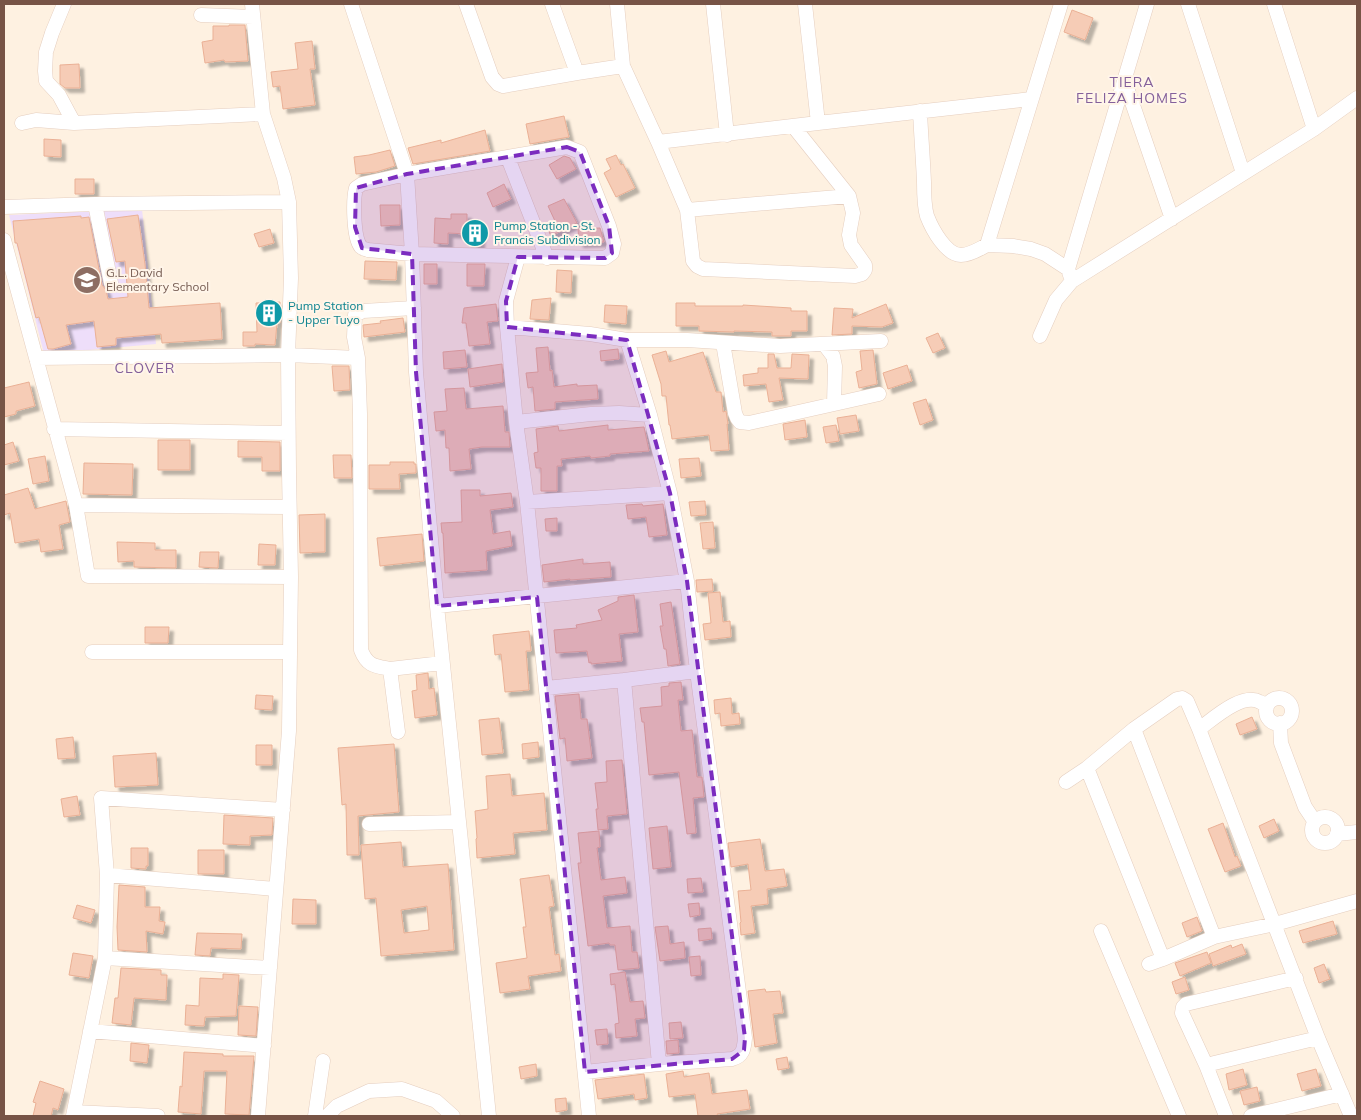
<svg xmlns="http://www.w3.org/2000/svg" width="1361" height="1120" viewBox="0 0 1361 1120" font-family="Mulish,sans-serif">
<style>
.education{fill:#eedefa}
.building{fill:#f6ccb6;stroke:#eab095;fill-rule:evenodd;filter:url(#shadow)}
.lines{fill:none;stroke-linecap:round;stroke-linejoin:round}
.minor-casing{stroke:#e5cebf;stroke-width:15}
.minor{stroke:#fff;stroke-width:14}
.marked{fill:#7b2cbf;fill-opacity:0.2;stroke:#7b2cbf;stroke-width:4;stroke-dasharray:10 6;stroke-linejoin:round}
.labels{text-anchor:middle;stroke-width:4;stroke-linejoin:round;paint-order:stroke}
.culture-label{font-size:12px;fill:#0d838f;stroke:#fff5e9;text-anchor:start}
.education-label{font-size:12px;fill:#785e54;stroke:#fff5e9;text-anchor:start}
.neighbourhood-label{font-size:14px;letter-spacing:1px;fill:#84609b;stroke:#fff5e9}
</style>
<defs>
<filter id="shadow"><feDropShadow dx="4.5" dy="4.5" stdDeviation="1" flood-color="#0004"/></filter>
</defs>
<rect width="100%" height="100%" fill="#fef1e1"/>
<!-- education -->
<path class="education" d="M142,209L156,344L44,354L9,215Z"/>
<!-- building -->
<path class="building" d="M1072,10L1093,18L1085,40L1064,32Z
M229,25H245L248,61L225,62L224,60L205,63L202,42L213,40V26H229Z
M312,41L315,69H310L315,105L283,109L280,86L273,87L271,72L298,69L295,43Z
M79,64L80,88H65L60,84V65Z
M564,116L569,137L530,144L526,124Z
M485,130L490,151L413,164L408,148L441,140V143Z
M44,139L61,140V157L44,156Z
M390,150L395,166L376,172L356,174L354,157L369,155Z
M616,155L621,165L623,164L635,188L616,197L604,173L611,169L606,159Z
M564,156L570,158L576,169L557,179L549,165Z
M75,179H94V194H75Z
M504,184L511,199L493,207L487,193Z
M564,199L577,223L551,236L546,225L555,221L548,206Z
M380,205H400V225L381,226Z
M451,214H467V234L448,233V244L434,243L435,218L451,219Z
M138,215L145,264L149,308L220,303L222,339L162,343L161,334L116,338V345L97,347L94,321L66,325L71,344L53,349H48L39,317L36,318L17,243H15L13,221L81,216V218L89,217L102,285L106,290L108,299L128,297L125,261L116,262L107,219Z
M470,225L481,226L480,245H468Z
M600,228L604,242L579,243L578,229Z
M270,229L274,243L259,247L254,234Z
M365,261L397,262L396,280L364,279Z
M424,264H437V284H424Z
M467,264H485L484,286H467Z
M557,270L572,271L571,293L556,292Z
M551,298L549,320L530,319L532,300Z
M280,302V323H277L275,345L255,344V346H243V332H257L256,303Z
M676,303H695V306H743V305L791,308V311H807V331H791V336H772V332L734,331V332L699,331V326H676Z
M496,304L498,321L487,322L490,344L469,346L466,323H462L464,308Z
M886,304L893,323L882,327L852,326V334L832,335L834,308L853,309L852,318Z
M605,305L627,306L626,324L604,322Z
M403,318L405,332L364,337L363,325L381,323L380,321Z
M938,333L945,348L933,353L926,338Z
M548,347L550,371L552,370L554,387L577,384V386L597,385L598,399L555,402V409L535,411L533,387L528,388L526,373L538,372L536,348Z
M618,349L619,359L601,361L600,351Z
M465,350L467,367L444,369L443,352Z
M873,350L877,384L859,388L856,372L862,370L860,351Z
M666,351L669,362L703,352L716,392H721L723,412L726,411L728,424H727L729,450L711,451L709,435L672,439L670,425H669L666,396H662L661,384L652,355Z
M768,354H774L777,368H791L792,354L809,355L808,379L779,378L783,400L769,402L766,384L744,386L743,375L758,373V368H768Z
M502,364L503,382L470,387L468,369Z
M907,365L912,381L888,389L883,373Z
M332,366H349L350,390L334,391Z
M29,382L35,406L16,411V414L4,417V388Z
M464,388L466,409L503,406L505,432H509L510,447H482L469,449L471,469L450,471L449,448H446L445,430L436,431L434,412L447,411L445,389Z
M926,399L933,420L920,425L913,403Z
M856,415L859,431L840,434L837,418Z
M805,420L807,437L785,440L783,424Z
M608,425V430L644,427L649,451L610,454V456L591,458L590,456L561,459L562,466H557V491H541V468H536L534,453L538,452L536,429L558,426L559,431Z
M836,425L839,441L826,443L823,427Z
M158,440H190V470H158Z
M238,441L280,442V471H262V457H238Z
M13,442L19,461L4,465V445Z
M333,455H351L352,478H334Z
M45,456L49,481L33,484L28,459Z
M699,458L701,476L681,478L679,459Z
M390,462H414V464H416V473L399,474L400,489H369V465H390Z
M84,463L133,464L132,495L83,494Z
M28,488L35,509L66,501L70,522L59,525L63,549L41,552L39,539L15,543L10,513L4,515V495Z
M461,490H480V496L511,493L513,507L490,510L493,534L510,531L512,546L486,551L487,570L445,573L443,533H442L441,523L462,522Z
M705,501L706,515L691,516L689,502Z
M642,504L643,506L663,504L667,535L649,537L646,517L628,519L626,505Z
M325,514V552L300,553L299,515Z
M557,518V531H546L545,519Z
M713,522L715,548L703,549L700,523Z
M422,534L424,561L380,566L377,538Z
M117,542L155,543V550H176V568L134,567V561L118,562Z
M259,544L276,545L275,565H258Z
M200,552H219L218,568L199,567Z
M583,559V564L610,562L611,577L570,580V579L544,582L542,565Z
M712,579L713,591L697,592L696,580Z
M720,592L723,622L730,621L731,637L705,640L703,624L711,623L708,593Z
M634,595L638,632L619,634L622,661L591,664V662L589,663L587,651L556,653L554,630L577,628L576,625L602,620L598,610L618,601V597Z
M671,602L680,664L668,666L666,649H664L660,626H663L660,604Z
M145,627H169L168,643H145Z
M529,631L531,651H526L529,690L505,692L501,654L495,655L493,635Z
M428,673L429,689L434,688L437,715L415,718L412,691L417,690L416,675Z
M681,682L683,700H678L681,731L692,730L697,777H702L704,797L693,798L696,833L687,834L679,772L649,775L644,722H642L640,708L662,706L661,687L669,686V683Z
M579,694L581,719H587L592,758L567,761L565,738L560,739L555,696Z
M256,695L273,696L272,710L255,709Z
M731,698L732,714L739,713L740,724L721,726L720,713L715,714L714,700Z
M1252,717L1257,729L1240,735L1236,724Z
M499,718L503,753L482,755L479,720Z
M73,737L75,758L58,759L56,739Z
M538,742L539,757L523,759L522,744Z
M394,744L399,812L358,816L359,855H347L346,804L342,805L338,748Z
M256,745H272V765H256Z
M156,753L158,785L115,787L113,756Z
M622,760L627,814L607,816L608,829L598,830L596,809H598L595,783L607,782L606,761Z
M510,774L512,796L544,793L547,830L513,833L515,854L477,858L476,839L477,838L475,811L488,809L486,776Z
M77,796L80,815L64,817L61,799Z
M224,815L273,818L272,835L250,836V845L223,844Z
M1274,819L1279,831L1264,838L1259,826Z
M1223,823L1235,857L1237,856L1241,866L1225,872L1208,829Z
M667,826L671,867L653,869L649,828Z
M599,831L600,847L597,848L601,880L625,877L627,893L603,896L607,928L630,926L632,952H637L639,968L618,970L615,945H610L609,943L588,946L578,863H581L578,833Z
M760,839L765,871L784,869L787,886L767,889L768,904L751,906L755,933L741,935L740,923L741,922L738,891L751,890L748,864L731,867L728,843Z
M401,842L403,867L448,864L454,950L381,956L376,898L365,899L361,845ZM427,906L429,930L404,933L401,910Z
M131,848H148V866H146V869L131,868Z
M198,850H224V874H198Z
M549,875L554,906L549,907L555,955L559,954L561,971L528,976L530,989L500,993L496,963L527,958L523,927H526L520,879Z
M701,878L703,892L688,893L687,879Z
M119,885L145,887V907H160L159,921L165,922L163,934L146,931L147,952L118,950L117,927Z
M293,899L316,900V924H292Z
M699,903L700,915L690,917L688,904Z
M77,905L95,910L91,923L73,918Z
M1197,917L1202,931L1187,937L1182,923Z
M1333,921L1337,934L1303,943L1299,931Z
M668,926L670,944L684,942L685,958L660,961L655,927Z
M711,928L712,939L699,941L698,929Z
M197,933L242,934L241,949L211,948L210,956L195,955Z
M1242,944L1246,954L1213,966L1209,954L1231,945L1232,948Z
M1207,952L1211,963L1180,976L1175,963Z
M73,953L93,956L89,978L69,975Z
M700,956L701,975L691,976L689,957Z
M1324,964L1330,979L1319,983L1314,968Z
M121,968L161,970V975H167L166,1000L134,998L131,1025L112,1023L115,998H118Z
M625,972L630,1002L643,1001L645,1018L635,1019L637,1036L616,1038L615,1024L619,1023L615,984L611,985L610,974Z
M223,974L239,975L236,1016L205,1017L204,1026L185,1025L186,1005L199,1006L200,978L223,979Z
M1185,977L1189,990L1176,994L1172,982Z
M765,989L766,992L780,991L783,1013L773,1014L777,1043L755,1047L748,991Z
M239,1006L258,1007L256,1036L238,1035Z
M681,1022L683,1038L670,1039L669,1023Z
M607,1029L608,1044L597,1045L595,1030Z
M678,1040L679,1053L667,1054L666,1041Z
M131,1043L149,1045L147,1063L130,1061Z
M184,1052L223,1054V1056H254L249,1115L225,1114L227,1071H204L201,1114L178,1112L180,1086L182,1087Z
M787,1057L789,1068L778,1070L776,1059Z
M536,1064L537,1076L521,1079L519,1067Z
M1243,1069L1247,1085L1229,1090L1226,1074Z
M1316,1069L1321,1086L1302,1091L1297,1074Z
M683,1071L684,1077L709,1073L712,1094L747,1090L750,1109L717,1114L718,1116H698L695,1094L669,1097L666,1074Z
M644,1074L647,1098L635,1100L634,1094L598,1099L595,1080Z
M40,1081L64,1089L58,1110L53,1108L51,1116H33L36,1103L33,1102Z
M1257,1087L1260,1101L1244,1105L1240,1091Z
M566,1098L567,1110L556,1112L555,1099Z"/>
<g class="lines">
<!-- minor casing -->
<g class="minor-casing">
<path id="minor" d="M64,4L52,33L46,52L45,71L46,81L59,95L74,123
M252,4L263,114L284,178L289,202L291,278L288,355L289,472L291,577L289,731L258,1116
M351,4L407,174L412,254L416,372L437,606L489,1116
M466,4L492,77L498,84L503,86L577,73L623,66
M552,4L577,73
M617,4L623,66L658,142L687,210L693,261L697,266L703,269L855,276L862,274L865,270V265L851,245L849,235L853,213L849,196L793,126
M713,4L727,135
M1188,4L1243,173
M1274,4L1314,129
M201,15L253,17
M1124,79L1172,219
M920,111C921,135 923,158 924,182C924,193 924,206 927,216C932,229 946,255 961,255C970,255 979,249 987,245L1061,4
M22,123L36,120L74,123L263,114
M818,123L1031,99
M658,142L818,123L805,4
M567,147L580,152L609,226L614,244L612,253L605,258L412,254L368,250C365,249 363,249 361,247C353,238 353,199 356,188L362,184L407,174Z
M508,158L547,258
M95,204L111,283
M4,207L95,204L289,202
M687,210L849,196
M4,240L76,505L88,576L291,577
M987,245L1013,246L1031,249L1045,254L1068,269L1072,281L1314,129L1357,98
M1068,269L1147,4
M507,327L506,301L518,257
M1040,336L1056,300L1072,281
M723,343L735,413L737,418L740,422L749,423L879,394
M824,344L833,356L835,366L834,404
M36,358L288,355L358,358
M516,422L591,414L619,413L650,415
M54,429L288,433
M527,502L670,493
M76,505L289,507
M437,606L687,581
M92,652H290
M390,669L442,663
M546,688L624,680
M1266 711a13 13 0 1 1 26 0a13 13 0 1 1-26 0Z
M1280,723L1281,743L1305,807L1315,822
M1134,729L1214,937
M1199,729C1213,719 1242,692 1260,702C1263,703 1265,705 1267,707
M398,732L390,669C375,666 367,666 361,650L360,414L358,358L354,337L355,315L363,311L414,308
M1087,768L1163,959
M1066,782L1087,768L1134,729L1177,699L1182,698L1187,701L1199,729L1318,1038L1351,1116
M1312 830a13 13 0 1 1 26 0a13 13 0 1 1-26 0Z
M369,824L459,822
M1337,834L1357,832
M276,889L107,875L101,798L283,810
M1101,931L1179,1116
M105,958L270,968
M1149,964L1163,959L1214,937L1275,924L1357,901
M90,1031L264,1046
M659,1064L624,680L697,671
M1206,1065L1318,1038
M585,1072L659,1064L732,1059C743,1056 744,1049 745,1038L697,671L687,581L670,493L650,415L627,340
M74,1112L158,1116
M73,1116L105,958L107,875
M315,1116L323,1061
M327,1116L337,1106L369,1091L402,1089L436,1101L453,1116
M589,1116L527,502L516,422L507,327L590,334L627,340H687L780,346L881,341
M1226,1116L1206,1065L1182,1013L1183,1007L1186,1004L1296,978
M1251,1116L1342,1094"/>
</g>
<!-- minor -->
<use href="#minor" class="minor"/>
</g>
<!-- marked area -->
<path class="marked" d="M567,147L580,152L609,226L612,253L605,258L518,257L506,301L507,327L627,340L670,493L687,581L745,1038L744,1050L732,1059L585,1072L537,597L437,606L416,372L412,254L362,248L355,227L356,188L407,174Z"/>
<!-- icons -->
<defs>
<g id="building-disc" transform="scale(1.4375)"><circle r="9.5" fill="#0f9aa8" stroke="#fff5e9"/><path d="M-4-6H4V6H1V3H-1V6H-4ZM-2.5-4.3h1.7v1.8h-1.7ZM.8-4.3h1.7v1.8H.8ZM-2.5-1h1.7V.8h-1.7ZM.8-1h1.7V.8H.8Z" fill="#fff"/></g>
<g id="school-disc" transform="scale(1.4375)"><circle r="9.5" fill="#8d6e63" stroke="#fff5e9"/><path d="M0-5L7-2L0 1L-7-2ZM-4 1L0 2.5L4 1V4Q0 6-4 4Z" fill="#fff"/></g>
</defs>
<g fill-rule="evenodd">
<use href="#building-disc" x="475" y="233"/>
<use href="#school-disc" x="87" y="280"/>
<use href="#building-disc" x="269" y="313"/>
</g>
<g class="labels">
<!-- culture labels -->
<g class="culture-label">
<text x="494" y="230">Pump Station - St.<tspan x="494" dy="14">Francis Subdivision</tspan></text>
<text x="288" y="310">Pump Station<tspan x="288" dy="14">- Upper Tuyo</tspan></text>
</g>
<!-- education labels -->
<g class="education-label">
<text x="106" y="277">G.L. David<tspan x="106" dy="14">Elementary School</tspan></text>
</g>
<!-- neighbourhood labels -->
<g class="neighbourhood-label">
<text x="1132" y="87">TIERA<tspan x="1132" dy="16">FELIZA HOMES</tspan></text>
<text x="145" y="373">CLOVER</text>
</g>
</g>
<!-- border -->
<rect width="1361" height="1120" fill="none" stroke="#775446" stroke-width="10"/>
</svg>
